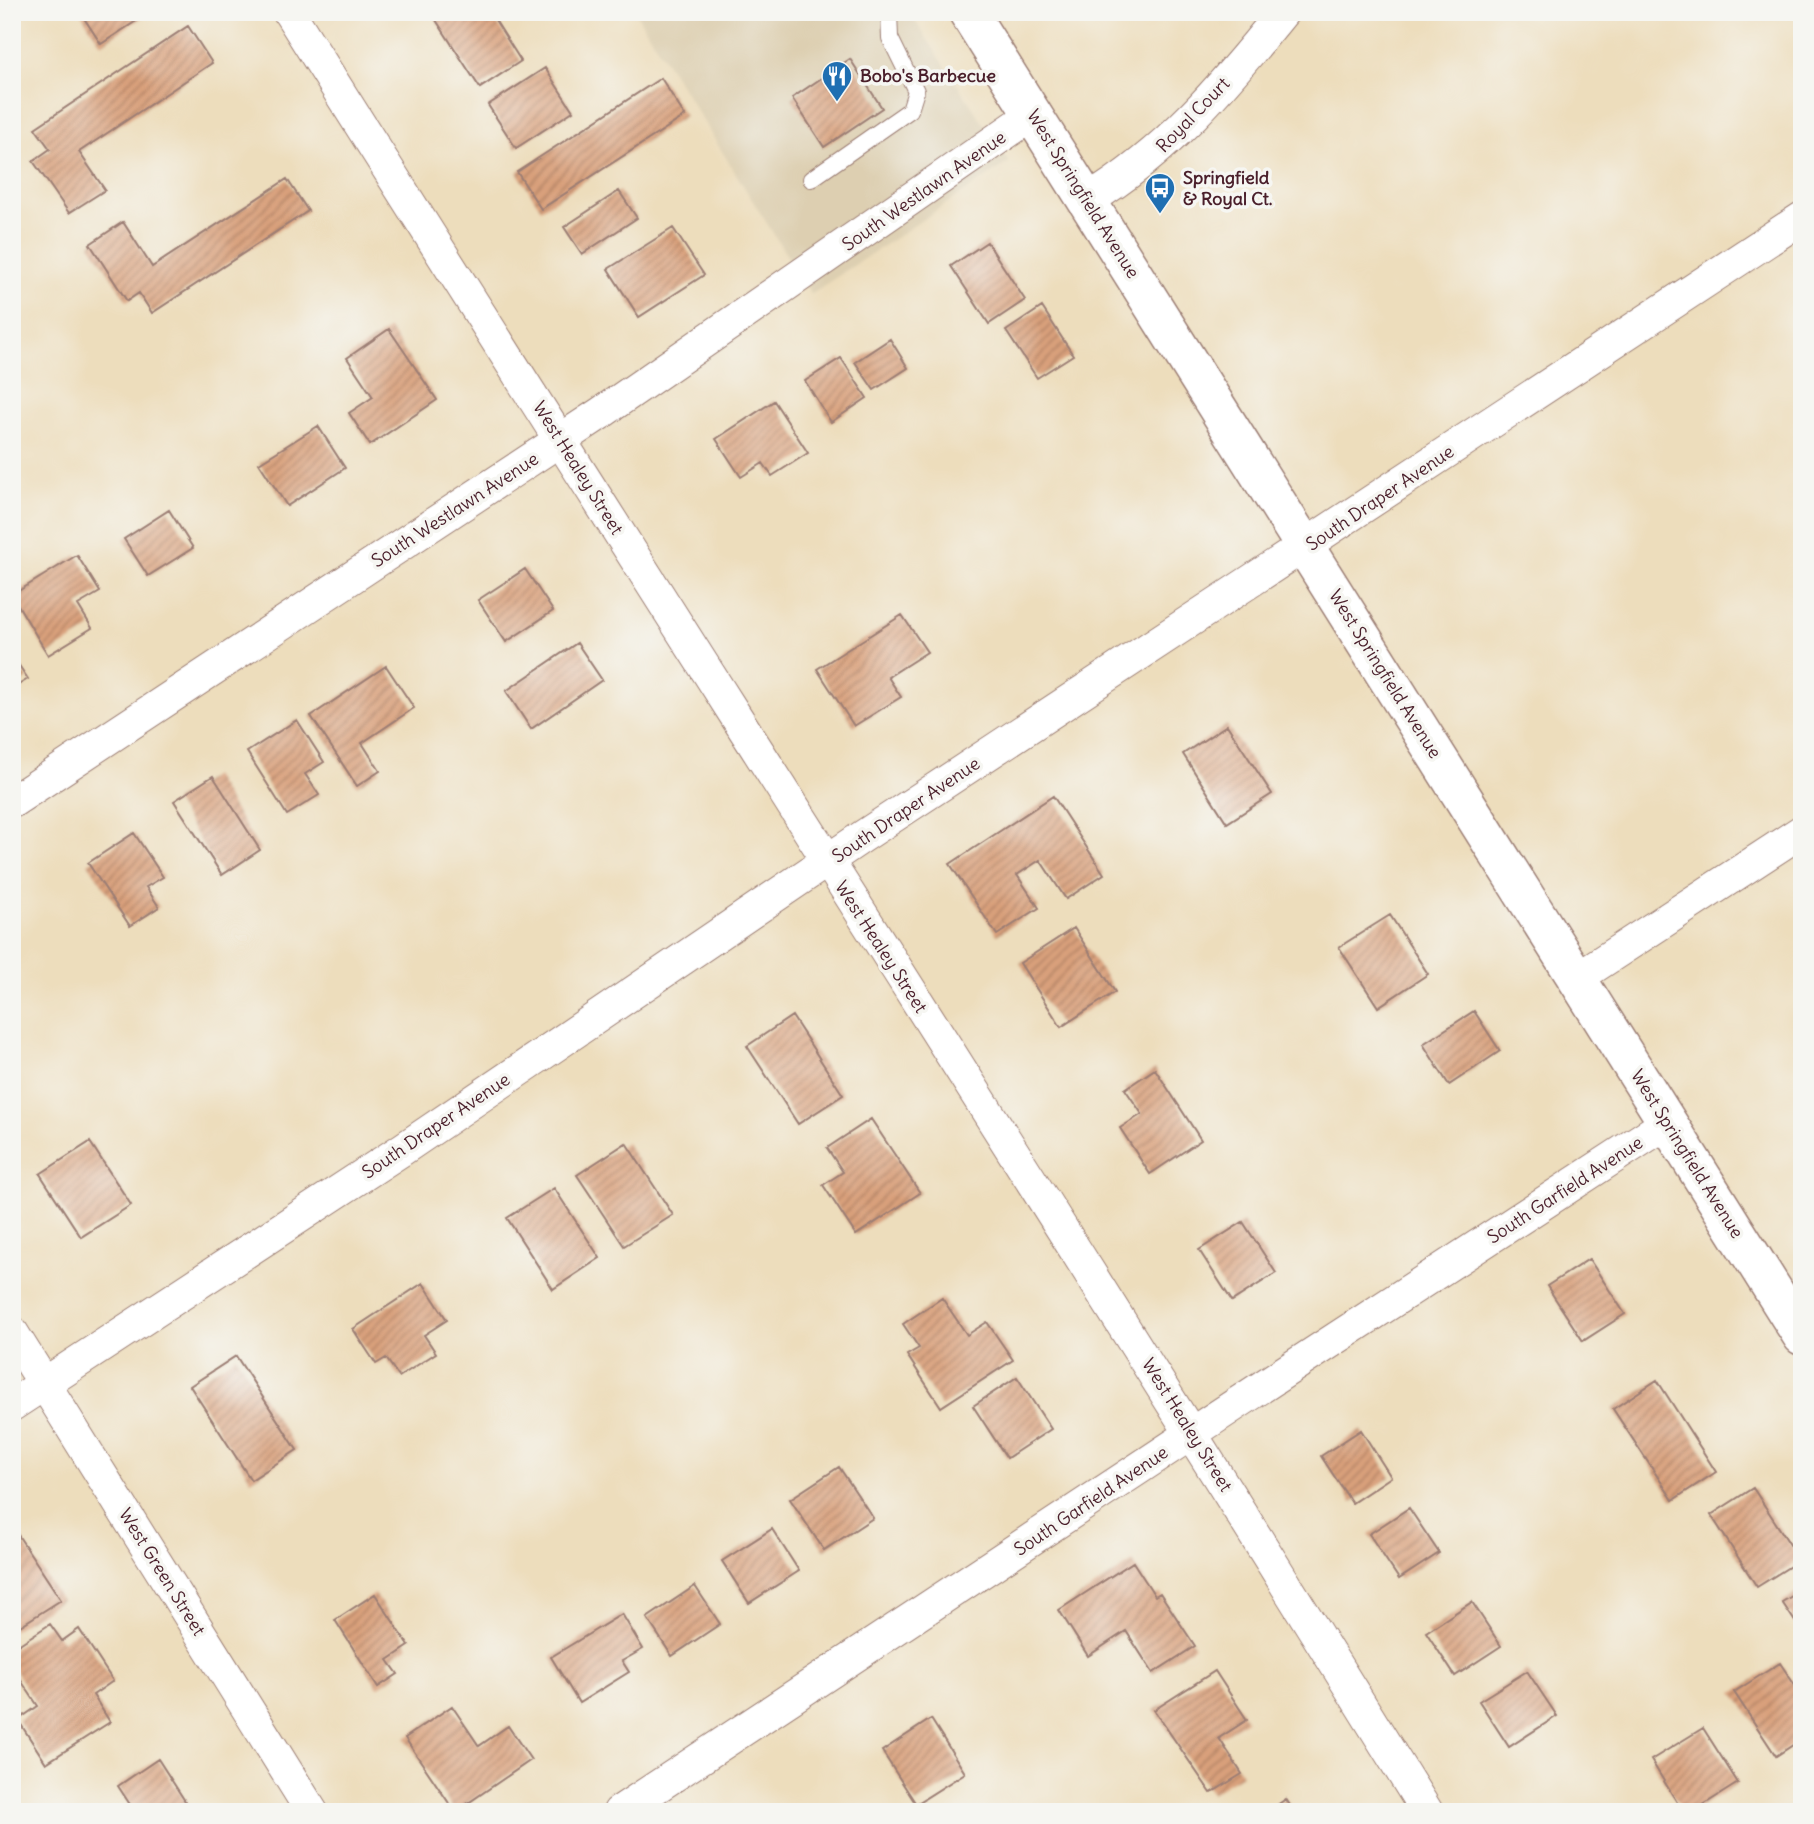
<svg xmlns="http://www.w3.org/2000/svg" width="1814" height="1824" viewBox="0 0 1814 1824" font-family="Delius,sans-serif">
<style>
.built{fill:#ddcfb1}
.building{fill:url(#building-hatch)}
.lines{fill:none;stroke-linecap:round;stroke-linejoin:round}
.lane-casing{stroke:#9c7e74;stroke-width:18}
.street-casing{stroke:#9c7e74;stroke-width:34}
.secondary-casing{stroke:#9c7e74;stroke-width:41}
.lane{stroke:#fff;stroke-width:16}
.street{stroke:#fff;stroke-width:32}
.secondary{stroke:#fff;stroke-width:38}
.labels{text-anchor:middle;stroke-width:7;stroke-linejoin:round;paint-order:stroke}
.poi-label{font-size:18px;font-weight:bold;fill:#4a1f2b;stroke:#f6f6f2;text-anchor:start}
.street-label{font-size:18px;fill:#4a1f2b;stroke:#f6f6f2}
</style>
<defs>
<pattern id="building-hatch" width="6" height="6" patternUnits="userSpaceOnUse" patternTransform="scale(1.75)"><rect width="6" height="6" fill="#d9a07b"/><path d="M-1 1l2-2M0 6l6-6M5 7l2-2" fill="none" stroke="#b28265"/></pattern>
</defs>
<rect width="100%" height="100%" fill="#f6f6f2"/>
<filter id="ink" filterUnits="userSpaceOnUse"><feTurbulence type="fractalNoise" baseFrequency=".0143" numOctaves="2"/><feDisplacementMap in="SourceGraphic" scale="14" xChannelSelector="R" yChannelSelector="G"/><feConvolveMatrix kernelMatrix="1 2 1 2 8 2 1 2 1" color-interpolation-filters="sRGB"/></filter>
<filter id="wash" filterUnits="userSpaceOnUse"><feTurbulence type="fractalNoise" baseFrequency=".00686" numOctaves="4" result="noise"/><feDisplacementMap in="SourceGraphic" scale="28" xChannelSelector="R" yChannelSelector="G"/><feGaussianBlur stdDeviation="1.57" result="paint"/><feColorMatrix in="noise" values="0 0 0 0 0 0 0 0 0 0 0 0 0 0 0 0 0 1.4 0 .05"/><feComposite in="paint" operator="in"/></filter>
<g filter="url(#wash)">
<rect width="100%" height="100%" fill="#edddbc"/>
<!-- built -->
<path class="built" d="M635,12H909L1009,162L811,294Z"/>
<g id="blocks">
<!-- building -->
<path class="building" d="M80,12H150L101,44Z
M448,12H490L521,61L480,88L436,20Z
M188,26L212,63L79,152L105,190L69,213L33,161L50,149L35,128Z
M850,59L882,108L824,147L792,98Z
M545,68L573,111L516,148L488,105Z
M661,78L685,116L541,209L517,172Z
M287,179L308,211L152,313L139,293L127,301L90,244L123,222L152,267Z
M619,191L637,218L582,254L564,227Z
M673,228L704,275L639,317L608,269Z
M987,242L1025,300L989,324L951,266Z
M1042,307L1073,355L1037,378L1006,331Z
M389,329L437,400L370,445L349,413L373,397L347,358Z
M890,339L908,368L874,390L855,362Z
M841,358L867,398L831,422L805,381Z
M774,401L808,453L772,476L763,463L741,477L716,439Z
M318,426L345,468L287,506L259,463Z
M169,510L193,548L148,576L124,539Z
M77,555L100,592L78,605L92,628L48,655L12,595Z
M525,569L553,611L506,642L478,600Z
M902,615L927,652L888,677L901,697L854,726L817,669Z
M577,643L602,680L531,729L506,691Z
M12,655L28,679L12,689Z
M386,666L414,708L362,743L380,771L357,786L311,716Z
M297,720L324,762L305,774L319,795L287,815L247,752Z
M1227,725L1272,794L1227,823L1183,754Z
M213,776L260,850L222,875L174,801Z
M1053,796L1104,874L1066,899L1040,860L1017,875L1039,908L997,935L950,864Z
M134,833L163,877L146,887L159,907L130,926L88,863Z
M1390,915L1428,974L1378,1007L1339,947Z
M1074,928L1115,992L1061,1027L1020,963Z
M1474,1011L1500,1051L1449,1085L1423,1044Z
M792,1016L843,1095L798,1124L747,1046Z
M1155,1069L1201,1140L1150,1174L1120,1128L1142,1114L1125,1089Z
M871,1119L920,1193L856,1235L823,1185L843,1172L827,1148Z
M90,1142L131,1205L81,1237L40,1174Z
M626,1143L673,1215L624,1246L577,1175Z
M554,1188L600,1258L553,1289L507,1218Z
M1243,1222L1276,1273L1232,1301L1199,1250Z
M1589,1259L1625,1314L1583,1341L1547,1286Z
M423,1283L447,1320L424,1335L436,1353L399,1377L386,1358L376,1364L353,1329Z
M942,1298L967,1335L987,1322L1013,1360L941,1407L907,1355L919,1348L903,1324Z
M236,1356L297,1450L251,1480L190,1386Z
M1017,1377L1051,1429L1007,1458L973,1406Z
M1657,1380L1716,1472L1673,1500L1613,1409Z
M1361,1430L1391,1477L1352,1503L1321,1456Z
M839,1467L873,1518L824,1550L790,1499Z
M1753,1488L1800,1560L1757,1587L1711,1515Z
M1409,1508L1439,1553L1399,1579L1369,1534Z
M12,1526L61,1600L12,1631Z
M772,1529L799,1571L749,1603L722,1561Z
M1133,1562L1155,1596L1160,1593L1195,1646L1153,1673L1126,1631L1088,1656L1059,1610Z
M695,1586L720,1624L672,1656L647,1618Z
M1802,1590V1632L1782,1602Z
M375,1594L409,1646L388,1660L398,1674L378,1687L335,1620Z
M1472,1602L1501,1646L1455,1676L1426,1632Z
M622,1614L643,1649L622,1661L629,1672L579,1703L551,1657Z
M50,1624L62,1641L79,1629L113,1681L93,1695L110,1722L46,1763L18,1720L38,1706L12,1667V1649Z
M1780,1663L1802,1696V1739L1776,1756L1734,1692Z
M1215,1671L1247,1720L1219,1738L1242,1774L1211,1793L1154,1710Z
M1527,1671L1557,1716L1509,1747L1479,1701Z
M452,1706L479,1746L508,1726L531,1760L455,1812L405,1738Z
M931,1719L965,1773L916,1804L882,1751Z
M1703,1728L1738,1783L1692,1812H1683L1651,1760Z
M158,1759L192,1812H123L131,1806L118,1786Z
M1286,1799L1294,1812H1267Z"/>
</g>
</g>
<g filter="url(#ink)">
<use href="#blocks" fill-opacity="0" stroke="#9c7e74" stroke-width="2"/>
<g class="lines">
<!-- lane casing -->
<g class="lane-casing">
<path id="lane" d="M811,179L910,110L916,91L890,38L889,12"/>
</g>
<!-- street casing -->
<g class="street-casing">
<path id="street" d="M289,12C667,613 1054,1208 1427,1812
M1087,201C1169,151 1223,86 1283,12
M12,802L601,413L1032,115
M1577,978L1802,831
M12,1332L312,1812
M12,1405L400,1151L862,837L1802,218
M619,1812L1283,1373L1668,1122"/>
</g>
<!-- secondary casing -->
<g class="secondary-casing">
<path id="secondary" d="M968,12L1802,1336"/>
</g>
<!-- lane -->
<use href="#lane" class="lane"/>
<!-- street -->
<use href="#street" class="street"/>
<!-- secondary -->
<use href="#secondary" class="secondary"/>
</g>
</g>
<!-- icons -->
<defs>
<g id="restaurant-pin" transform="scale(1.575)"><path d="M0 17L-7.5 6A9.5 9.5 0 1 1 7.5 6Z" fill="#1f6fb2" stroke="#f6f6f2"/><path d="M-5-6h1v4h1v-4h1v4h1v-4h1v5L-1.5 .5V6h-2V.5L-5-1ZM5-6V6H3V1.5H1.5Q1.5-4 5-6Z" fill="#fff"/></g>
<g id="bus-pin" transform="scale(1.575)"><path d="M0 17L-7.5 6A9.5 9.5 0 1 1 7.5 6Z" fill="#1f6fb2" stroke="#f6f6f2"/><path d="M-5-6H5V4H4V6H2V4H-2V6H-4V4H-5ZM-3.5-4V0h7V-4ZM-3.5 1.2v1.5H-2V1.2ZM2 1.2v1.5H3.5V1.2Z" fill="#fff"/></g>
</defs>
<g fill-rule="evenodd">
<use href="#restaurant-pin" x="837" y="76"/>
<use href="#bus-pin" x="1160" y="188"/>
</g>
<g class="labels">
<!-- poi labels -->
<g class="poi-label">
<text x="860" y="82">Bobo's Barbecue</text>
<text x="1183" y="184">Springfield<tspan x="1183" dy="21">&amp; Royal Ct.</tspan></text>
</g>
<!-- street labels -->
<g class="street-label">
<text transform="translate(1193 115) rotate(-46)" y="6">Royal Court</text>
<text transform="translate(924 191) rotate(-35)" y="6">South Westlawn Avenue</text>
<text transform="translate(1083 194) rotate(58)" y="6">West Springfield Avenue</text>
<text transform="translate(578 468) rotate(58)" y="6">West Healey Street</text>
<text transform="translate(1380 498) rotate(-34)" y="6">South Draper Avenue</text>
<text transform="translate(455 510) rotate(-33)" y="6">South Westlawn Avenue</text>
<text transform="translate(1385 674) rotate(58)" y="6">West Springfield Avenue</text>
<text transform="translate(906 810) rotate(-34)" y="6">South Draper Avenue</text>
<text transform="translate(881 947) rotate(57)" y="6">West Healey Street</text>
<text transform="translate(436 1126) rotate(-34)" y="6">South Draper Avenue</text>
<text transform="translate(1687 1154) rotate(58)" y="6">West Springfield Avenue</text>
<text transform="translate(1565 1190) rotate(-33)" y="6">South Garfield Avenue</text>
<text transform="translate(1187 1425) rotate(58)" y="6">West Healey Street</text>
<text transform="translate(1091 1501) rotate(-34)" y="6">South Garfield Avenue</text>
<text transform="translate(162 1572) rotate(58)" y="6">West Green Street</text>
</g>
</g>
<!-- margin -->
<rect width="1814" height="1824" fill="none" stroke="#f6f6f2" stroke-width="42"/>
</svg>
